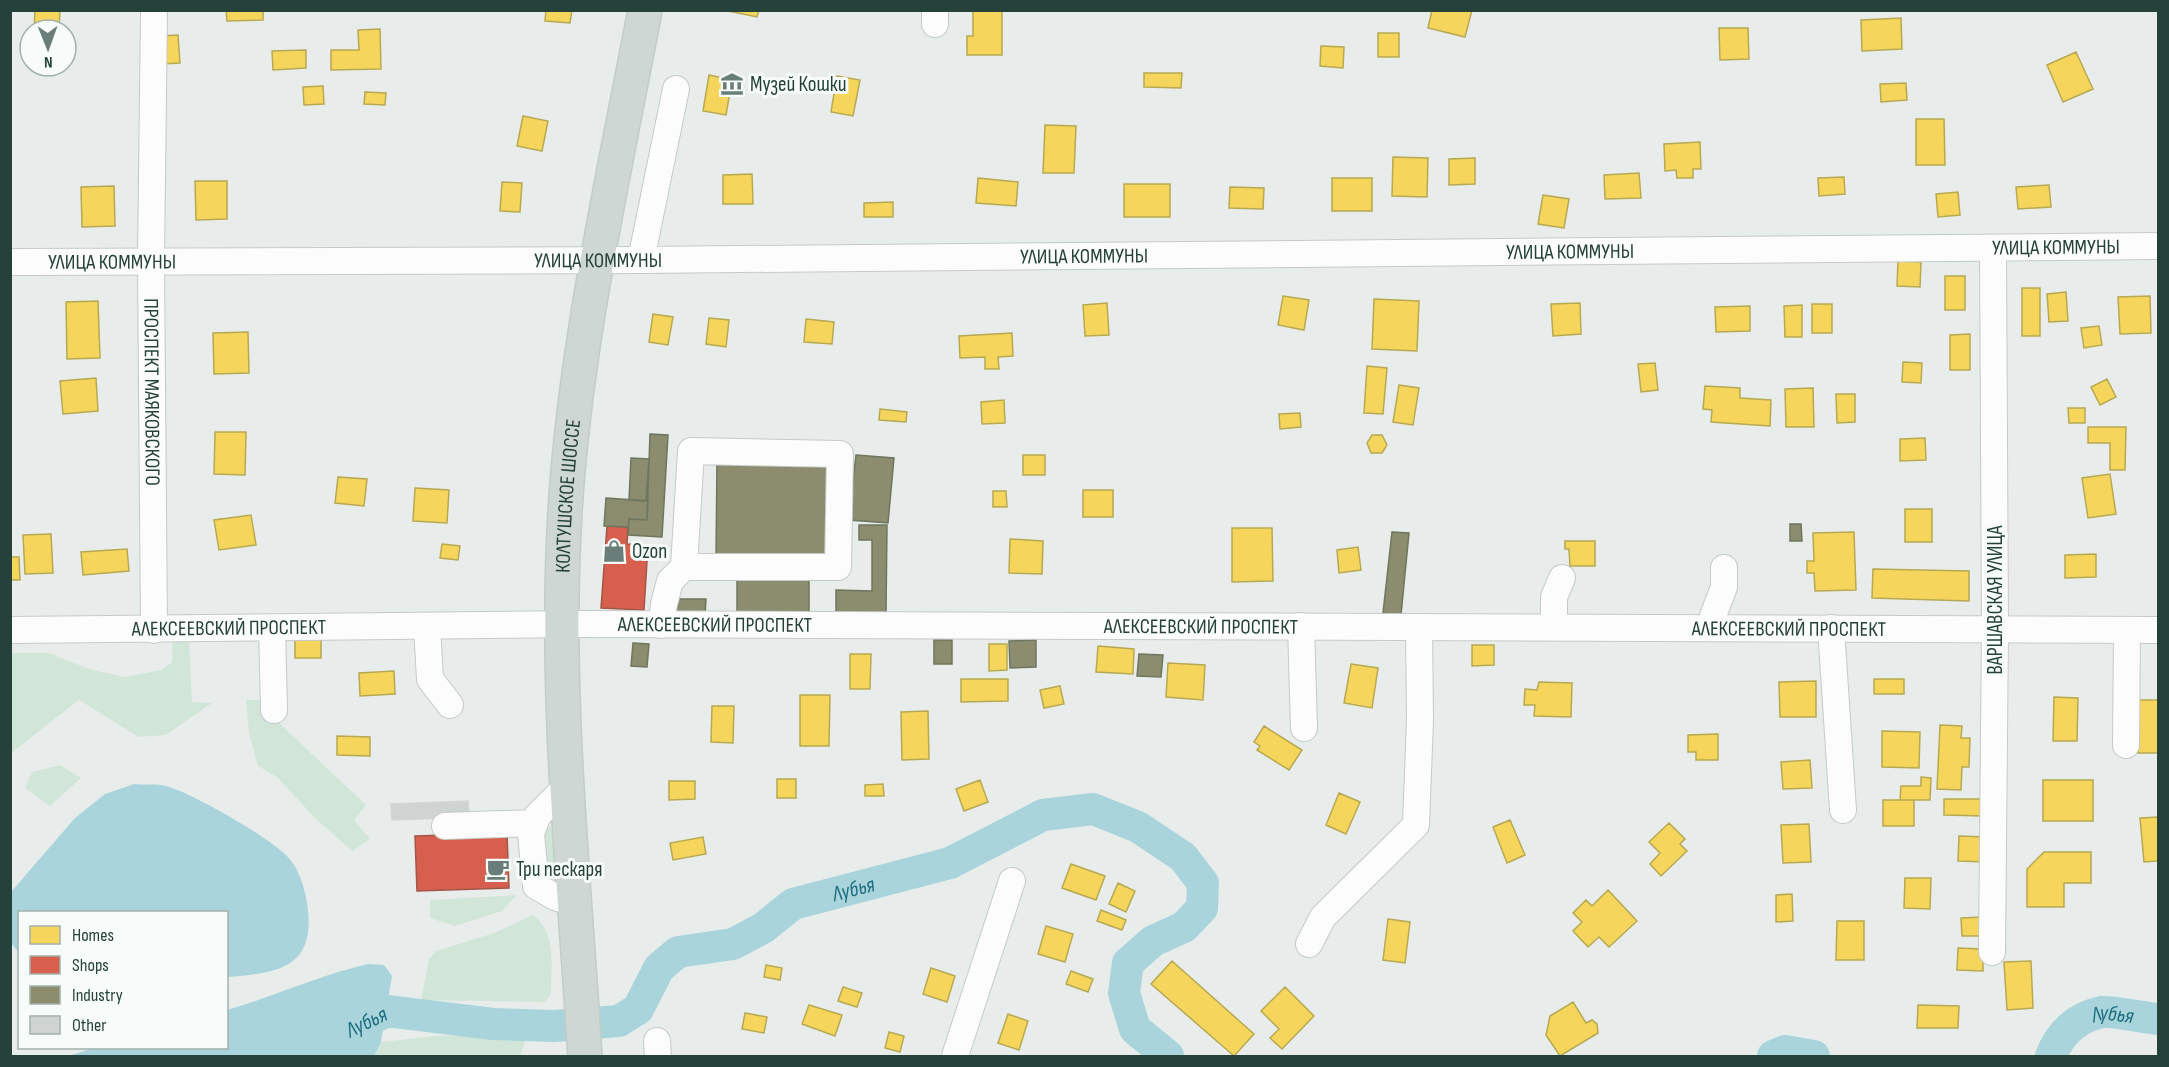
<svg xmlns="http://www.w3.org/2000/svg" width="2169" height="1067" viewBox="0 0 2169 1067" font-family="'Sofia Sans Condensed',sans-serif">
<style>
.green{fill:#d1e6d8}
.water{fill:#a9d4db}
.homes{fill:#f6d55c;stroke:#b7a952;stroke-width:1.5}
.shops{fill:#d6604d;stroke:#a15747;stroke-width:1.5}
.industry{fill:#8c8c6e;stroke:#6d765e;stroke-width:1.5}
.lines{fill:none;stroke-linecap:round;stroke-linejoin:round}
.river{stroke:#a9d4db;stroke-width:32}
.building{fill:#cfd4d2;stroke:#d1d6d4;stroke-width:1.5}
.minor-casing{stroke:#c5cac8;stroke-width:28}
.major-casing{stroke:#c3ccc9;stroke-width:36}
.minor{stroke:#fcfcfc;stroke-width:26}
.major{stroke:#cfd7d5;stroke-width:33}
.labels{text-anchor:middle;stroke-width:6;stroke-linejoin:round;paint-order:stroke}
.poi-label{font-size:21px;fill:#24423a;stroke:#f7fbf9;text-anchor:start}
.street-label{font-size:21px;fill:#24423a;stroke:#f7fbf9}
.water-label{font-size:22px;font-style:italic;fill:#1c6f80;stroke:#f7fbf9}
</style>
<rect width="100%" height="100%" fill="#e8edeb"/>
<!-- green -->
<path class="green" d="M173,639H189L192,702L212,703L166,735L139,737L79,700L11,753V653H49L89,669L125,677L161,670L172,662Z
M246,700H265L277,721L366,805L354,820L370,839L352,851L315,818L277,777L258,766L249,733Z
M60,765L81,778L50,806L25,788L32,772Z
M551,825L557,882L547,875L543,833Z
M517,895L502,911L455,926L430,918V900Z
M533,915C557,933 551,967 551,994L545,1002L421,1000L429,959L436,951L494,933Z
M502,1034H528L520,1056H374L381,1042L434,1036Z"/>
<!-- water -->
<path class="water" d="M134,784C143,785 153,784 162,785C188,790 266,836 285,854C299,867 304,886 307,903C317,967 280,973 227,977L226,912H20L19,953L11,943V892L75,818L105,794Z
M368,964L384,965L392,976L381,1042L374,1056H68L94,1048H226L227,1010C275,996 320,975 368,964Z"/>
<!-- homes -->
<path class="homes" d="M35,10H60L59,30H34Z
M226,10H263V20L227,21Z
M546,10H572L570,23L545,21Z
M723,10H759L757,17Z
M973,10H1002V55H967V36H973Z
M1432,10H1472L1465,37L1428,28Z
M1901,18L1902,49L1862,51L1861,20Z
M1719,28H1748L1749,59L1720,60Z
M380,29L381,69L331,70V50H359L358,30Z
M1378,33H1399V57H1378Z
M178,35L180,63L162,64L160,36Z
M1321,46L1344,47L1343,68L1320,66Z
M306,50V68L273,70L272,51Z
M2076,52L2093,89L2063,102L2047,65Z
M1144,73H1182L1181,88L1144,87Z
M709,75L732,80L726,115L703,111Z
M837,76L860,80L853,116L831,112Z
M1906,83L1907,100L1881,102L1880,84Z
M323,86L324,104L304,105L303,87Z
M365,92L386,93L385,105L364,104Z
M523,116L548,121L542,151L517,146Z
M1916,119H1944L1945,165H1916Z
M1045,125L1076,126L1074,173H1043Z
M1700,142L1701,169H1693V178H1677L1676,170L1665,171L1664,144Z
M1393,157L1428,158L1427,197L1392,196Z
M1475,158V184L1449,185V159Z
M1639,173L1641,198L1605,199L1604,175Z
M752,174L753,204H723V175Z
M1844,177L1845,194L1819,196L1818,178Z
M978,178L1018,182L1016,206L976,203Z
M1332,178H1372V211H1332Z
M195,181H227V219L196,220Z
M502,182L522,183L520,212L500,211Z
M1124,184H1170V217H1124Z
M2049,185L2051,207L2018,209L2016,187Z
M114,186L115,226L82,227L81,187Z
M1230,187L1264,188L1263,209L1229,208Z
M1958,192L1960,215L1938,217L1936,194Z
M1543,195L1569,199L1564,228L1538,224Z
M893,202V217H864V203Z
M1898,261L1921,262L1920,287L1897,286Z
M1945,276H1965V310H1945Z
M2022,288H2040V336H2022Z
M2066,292L2068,321L2049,322L2047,294Z
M1283,296L1309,300L1304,330L1278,325Z
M2150,296L2151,333L2120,334L2118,297Z
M1374,299L1419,301L1417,351L1372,349Z
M98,301L100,358L67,359L66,302Z
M1107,303L1109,335L1085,336L1083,305Z
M1580,303L1581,334L1553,336L1551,304Z
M1812,304H1832V333H1812Z
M1802,305V337H1785L1784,306Z
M1750,306V331L1716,332L1715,307Z
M653,314L673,317L668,345L649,342Z
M709,318L729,320L726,347L706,344Z
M806,319L834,322L832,344L804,342Z
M2099,326L2102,345L2084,348L2081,328Z
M248,332L249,373L214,374L213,333Z
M1012,333L1013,356L998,357L999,369H985V357L960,358L959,336Z
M1970,334V370H1950V335Z
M1903,362L1922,363L1921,383L1902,382Z
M1655,363L1658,390L1641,392L1638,364Z
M1367,366L1387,368L1383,414L1364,413Z
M96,378L98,411L63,414L60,381Z
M2107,379L2116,397L2100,405L2091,387Z
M1399,385L1419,388L1413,425L1393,422Z
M1705,386L1740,388V398L1771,400L1770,426L1711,422L1712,410L1703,409Z
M1813,388L1814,427H1786L1785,389Z
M1836,394H1855V422L1837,423Z
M1004,400L1005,423L982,424L981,402Z
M2068,408H2085V423H2069Z
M880,409L907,412L906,422L879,420Z
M1300,413L1301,427L1280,429L1279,414Z
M2088,427H2126L2125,470H2110V443H2088Z
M215,432H246L245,475L214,474Z
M1372,435H1382L1387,445L1382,453H1371L1367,443Z
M1925,438L1926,460L1900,461V439Z
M1023,455H1045V475H1023Z
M2110,474L2116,514L2088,518L2082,478Z
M338,477L367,479L364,506L335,503Z
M415,488L449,490L447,523L413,521Z
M1083,490H1113V517H1083Z
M993,491H1006L1007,507H993Z
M1905,509H1932V542H1905Z
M251,515L256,545L219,550L214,520Z
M1232,528H1272L1273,581L1232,582Z
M1854,532L1856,590L1815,591L1814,573H1807V561H1814L1813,533Z
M51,534L53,573L25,574L23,535Z
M1010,539L1043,541L1042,574L1009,573Z
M1565,541H1595V566H1570L1569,549H1565Z
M442,544L460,546L458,560L440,558Z
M1358,547L1361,570L1339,573L1337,550Z
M127,549L129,571L83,575L81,552Z
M2096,554V577L2065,578V555Z
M10,557H19L20,580H10Z
M1873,569L1969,571V601L1872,598Z
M295,637H321V658H295Z
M989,644H1007V670L989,671Z
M1472,645H1494V665L1472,666Z
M1098,646L1134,649L1133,674L1096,672Z
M850,654H871L870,689H850Z
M1168,663L1205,665L1203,700L1166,697Z
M1351,664L1378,668L1372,708L1344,703Z
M394,671L395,694L360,696L359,673Z
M961,679H1008V701L961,702Z
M1874,679H1904V694H1874Z
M1816,681V717H1780L1779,682Z
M1539,682L1572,683L1571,717L1534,716L1535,705H1524L1525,689L1537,690Z
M1060,686L1064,704L1044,708L1040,690Z
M800,695H830L829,746H800Z
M2054,697L2078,698L2077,741H2053Z
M2139,700H2158V753H2138Z
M712,706H734L733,743L711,742Z
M928,711L929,759L902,760L901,712Z
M1940,725L1962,726L1961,738H1970L1969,767H1962L1961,790L1937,789Z
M1264,726L1302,750L1289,770L1257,750L1260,746L1254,742Z
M1882,731L1920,732L1919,768L1882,767Z
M1718,734V760H1696V752H1688V735Z
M337,736L370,737V756L337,755Z
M1810,760L1812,788L1783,789L1781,762Z
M1921,777L1931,778L1930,800H1900L1901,786H1921Z
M777,779H796V798H777Z
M980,780L988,802L964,811L956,789Z
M2043,780H2093V821H2043Z
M669,781H695V799L669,800Z
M883,784L884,796H865V785Z
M1339,793L1360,802L1346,834L1326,825Z
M1944,799H1984L1983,816L1944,815Z
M1883,800H1914V826H1883Z
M2158,817V861L2144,862L2140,818Z
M1510,820L1525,855L1507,863L1493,827Z
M1669,823L1685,839L1680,844L1687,851L1661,876L1650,864L1660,853L1649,842Z
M1809,824L1811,862L1783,863L1781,825Z
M1959,836L1985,837V862L1958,861Z
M703,837L706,854L673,860L670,843Z
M2044,852H2091V883H2064V907H2027V869Z
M1071,864L1105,876L1096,900L1062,888Z
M1905,878H1931L1930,909L1904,908Z
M1118,883L1135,891L1126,912L1109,904Z
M1608,890L1637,921L1609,947L1599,937L1588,947L1573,931L1582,922L1573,913L1586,900L1592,906Z
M1792,894L1793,921L1776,922V895Z
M1101,910L1126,920L1122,930L1097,921Z
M1983,917L1984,936H1962L1961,918Z
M1388,919L1410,922L1405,963L1383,960Z
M1837,921H1864V960H1836Z
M1046,926L1073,934L1065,962L1038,954Z
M1958,948L1983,949V971L1957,970Z
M1172,961L1254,1034L1234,1056L1151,984Z
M2031,961L2033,1008L2007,1010L2004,962Z
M766,965L782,968L780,980L764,977Z
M931,968L955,976L947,1002L923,994Z
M1071,971L1093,979L1088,992L1066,984Z
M843,987L862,993L857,1007L838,1001Z
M1285,987L1314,1016L1282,1049L1270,1038L1279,1029L1261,1011Z
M1573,1002L1586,1023L1592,1020L1597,1024L1598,1033L1560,1056L1546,1035L1550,1016Z
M809,1005L842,1015L835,1036L802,1024Z
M1918,1005L1959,1006L1958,1028H1917Z
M745,1013L767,1017L764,1033L742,1029Z
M1008,1014L1028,1021L1019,1050L998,1043Z
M889,1032L904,1036L900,1052L885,1048Z"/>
<!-- shops -->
<path class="shops" d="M607,526L628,527L627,544L648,545L644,610L601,608Z
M507,833L509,888L417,891L415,836Z"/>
<!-- industry -->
<path class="industry" d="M650,434L668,435L662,537L628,535L629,519L647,520Z
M856,455L894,458L888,523L849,520Z
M631,458L649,459L646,501L629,500Z
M717,459L743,460V465L829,467L827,556L716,560Z
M606,498L648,501L647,520L629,519L628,527L604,526Z
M1790,524H1801L1802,541H1790Z
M859,525H887L886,615L836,614V590L872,591V540H859Z
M1392,532L1409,533L1401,615L1383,613Z
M737,579H809V614H737Z
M678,599H706L705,616H677Z
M934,640H952V664H934Z
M1036,640V667L1010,668L1009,641Z
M633,643L649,644L647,667L631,666Z
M1139,654L1163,655L1161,677L1137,676Z"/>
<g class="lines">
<!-- river -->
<g class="river">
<path id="s1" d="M294,1056L387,1011L493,1024L554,1026L619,1021L638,1009L659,968L678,952L733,944L763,928L793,904L950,863L1043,815L1093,809L1138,827L1183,857L1203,883L1202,908L1184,927L1153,941L1128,963L1124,993L1135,1029L1168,1056"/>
<path d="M1773,1056L1785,1051L1814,1056"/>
<path id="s2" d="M2051,1056C2060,1033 2077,1017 2102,1012C2111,1011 2146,1018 2158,1019"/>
</g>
</g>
<!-- building -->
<path class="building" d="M468,801L469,817L392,820L391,804Z"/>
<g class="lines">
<!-- minor casing -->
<g class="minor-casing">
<g id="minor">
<path id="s3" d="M154,10L151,262L154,630"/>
<path d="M935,10V24"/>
<path d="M641,260L676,89"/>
<path id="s4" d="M10,262L641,260L2158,246"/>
<path d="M661,625L664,604L670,581L684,567L691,451L840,454L838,567H684"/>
<path d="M427,626L430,679L450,705"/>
<path d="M1301,626L1304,728"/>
<path d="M1554,627V597L1562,578"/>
<path d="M272,628L274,710"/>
<path d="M1714,628L1713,616L1724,587V568"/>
<path d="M1831,628L1843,810"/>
<path id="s5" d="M10,630L584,624L2158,630"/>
<path d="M2126,745L2127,630"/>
<path d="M567,786L537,816L531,834L536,886L555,897L575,903"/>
<path d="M445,826L535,823"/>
<path d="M1309,944L1323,917L1416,825L1420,720L1419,627"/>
<path d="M1992,952L1995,629L1993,248"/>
<path d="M657,1041L658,1056"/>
<path d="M955,1056L1012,881"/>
</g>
</g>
<!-- major casing -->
<g class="major-casing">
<g id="major">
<path id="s6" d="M585,1056C574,876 554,693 565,512C575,345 614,175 645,10"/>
</g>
</g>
<!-- minor -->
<use href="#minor" class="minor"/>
<!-- major -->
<use href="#major" class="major"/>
</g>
<!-- icons -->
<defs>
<g id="museum-bare" transform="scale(1.8)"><path d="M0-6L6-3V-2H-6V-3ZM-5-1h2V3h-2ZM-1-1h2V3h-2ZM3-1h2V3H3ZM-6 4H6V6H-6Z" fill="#697e78" stroke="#f7fbf9" stroke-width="2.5" paint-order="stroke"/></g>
<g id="shop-bare" transform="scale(1.8)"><path d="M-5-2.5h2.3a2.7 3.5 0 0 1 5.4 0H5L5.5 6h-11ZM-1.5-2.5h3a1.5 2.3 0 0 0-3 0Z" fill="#697e78" stroke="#f7fbf9" stroke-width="2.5" paint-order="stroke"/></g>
<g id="cafe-bare" transform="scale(1.8)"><path d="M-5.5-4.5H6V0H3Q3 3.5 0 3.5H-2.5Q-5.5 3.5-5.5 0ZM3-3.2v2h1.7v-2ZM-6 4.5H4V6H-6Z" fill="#697e78" stroke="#f7fbf9" stroke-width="2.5" paint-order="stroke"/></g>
</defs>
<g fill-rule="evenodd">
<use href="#museum-bare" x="732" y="84"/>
<use href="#shop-bare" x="614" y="551"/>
<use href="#cafe-bare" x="498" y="869"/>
</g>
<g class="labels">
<!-- poi labels -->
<g class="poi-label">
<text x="750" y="91">Музей Кошки</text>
<text x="632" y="558">Ozon</text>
<text x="516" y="876">Три пескаря</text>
</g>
<!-- street labels -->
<g class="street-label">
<text dy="7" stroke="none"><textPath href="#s4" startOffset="2046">УЛИЦА КОММУНЫ</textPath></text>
<text dy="7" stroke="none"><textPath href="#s4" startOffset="1560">УЛИЦА КОММУНЫ</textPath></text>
<text dy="7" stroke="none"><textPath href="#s4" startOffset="1074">УЛИЦА КОММУНЫ</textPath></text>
<text dy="7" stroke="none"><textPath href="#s4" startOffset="588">УЛИЦА КОММУНЫ</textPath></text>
<text dy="7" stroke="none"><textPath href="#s4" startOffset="102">УЛИЦА КОММУНЫ</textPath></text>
<text dy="7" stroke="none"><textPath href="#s3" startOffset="382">ПРОСПЕКТ МАЯКОВСКОГО</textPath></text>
<text dy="7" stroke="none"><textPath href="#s6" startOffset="561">КОЛТУШСКОЕ ШОССЕ</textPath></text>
<text transform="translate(1995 600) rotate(-90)" y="7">ВАРШАВСКАЯ УЛИЦА</text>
<text dy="7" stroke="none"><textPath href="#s5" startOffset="705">АЛЕКСЕЕВСКИЙ ПРОСПЕКТ</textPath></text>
<text dy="7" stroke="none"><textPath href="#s5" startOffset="1191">АЛЕКСЕЕВСКИЙ ПРОСПЕКТ</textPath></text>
<text dy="7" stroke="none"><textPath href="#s5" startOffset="1779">АЛЕКСЕЕВСКИЙ ПРОСПЕКТ</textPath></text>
<text dy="7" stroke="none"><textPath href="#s5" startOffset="219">АЛЕКСЕЕВСКИЙ ПРОСПЕКТ</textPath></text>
</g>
<!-- water labels -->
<g class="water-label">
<text dy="8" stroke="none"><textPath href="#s1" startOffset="620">Лубья</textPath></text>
<text dy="8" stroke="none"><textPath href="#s2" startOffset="81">Лубья</textPath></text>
<text dy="8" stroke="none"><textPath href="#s1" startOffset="80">Лубья</textPath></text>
</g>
</g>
<!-- border -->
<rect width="2169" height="1067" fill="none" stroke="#24423a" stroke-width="24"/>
<!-- legend -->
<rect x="18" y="911" width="210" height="138" fill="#f7fbf9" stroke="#a3b1ad" stroke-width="1.5"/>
<rect x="30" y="926" width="30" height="18" fill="#f6d55c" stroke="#a3b1ad" stroke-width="1.5"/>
<text x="72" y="941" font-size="18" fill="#24423a">Homes</text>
<rect x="30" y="956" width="30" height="18" fill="#d6604d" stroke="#a3b1ad" stroke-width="1.5"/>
<text x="72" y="971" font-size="18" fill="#24423a">Shops</text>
<rect x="30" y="986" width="30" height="18" fill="#8c8c6e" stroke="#a3b1ad" stroke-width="1.5"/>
<text x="72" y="1001" font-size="18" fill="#24423a">Industry</text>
<rect x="30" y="1016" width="30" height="18" fill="#cfd4d2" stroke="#a3b1ad" stroke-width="1.5"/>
<text x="72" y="1031" font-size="18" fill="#24423a">Other</text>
<!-- north arrow -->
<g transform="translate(48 48) rotate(179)"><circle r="28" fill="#f7fbf9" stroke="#a3b1ad" stroke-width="1.5"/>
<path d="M0-4.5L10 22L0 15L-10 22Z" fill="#697e78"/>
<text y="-9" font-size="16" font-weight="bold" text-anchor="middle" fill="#24423a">N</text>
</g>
</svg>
